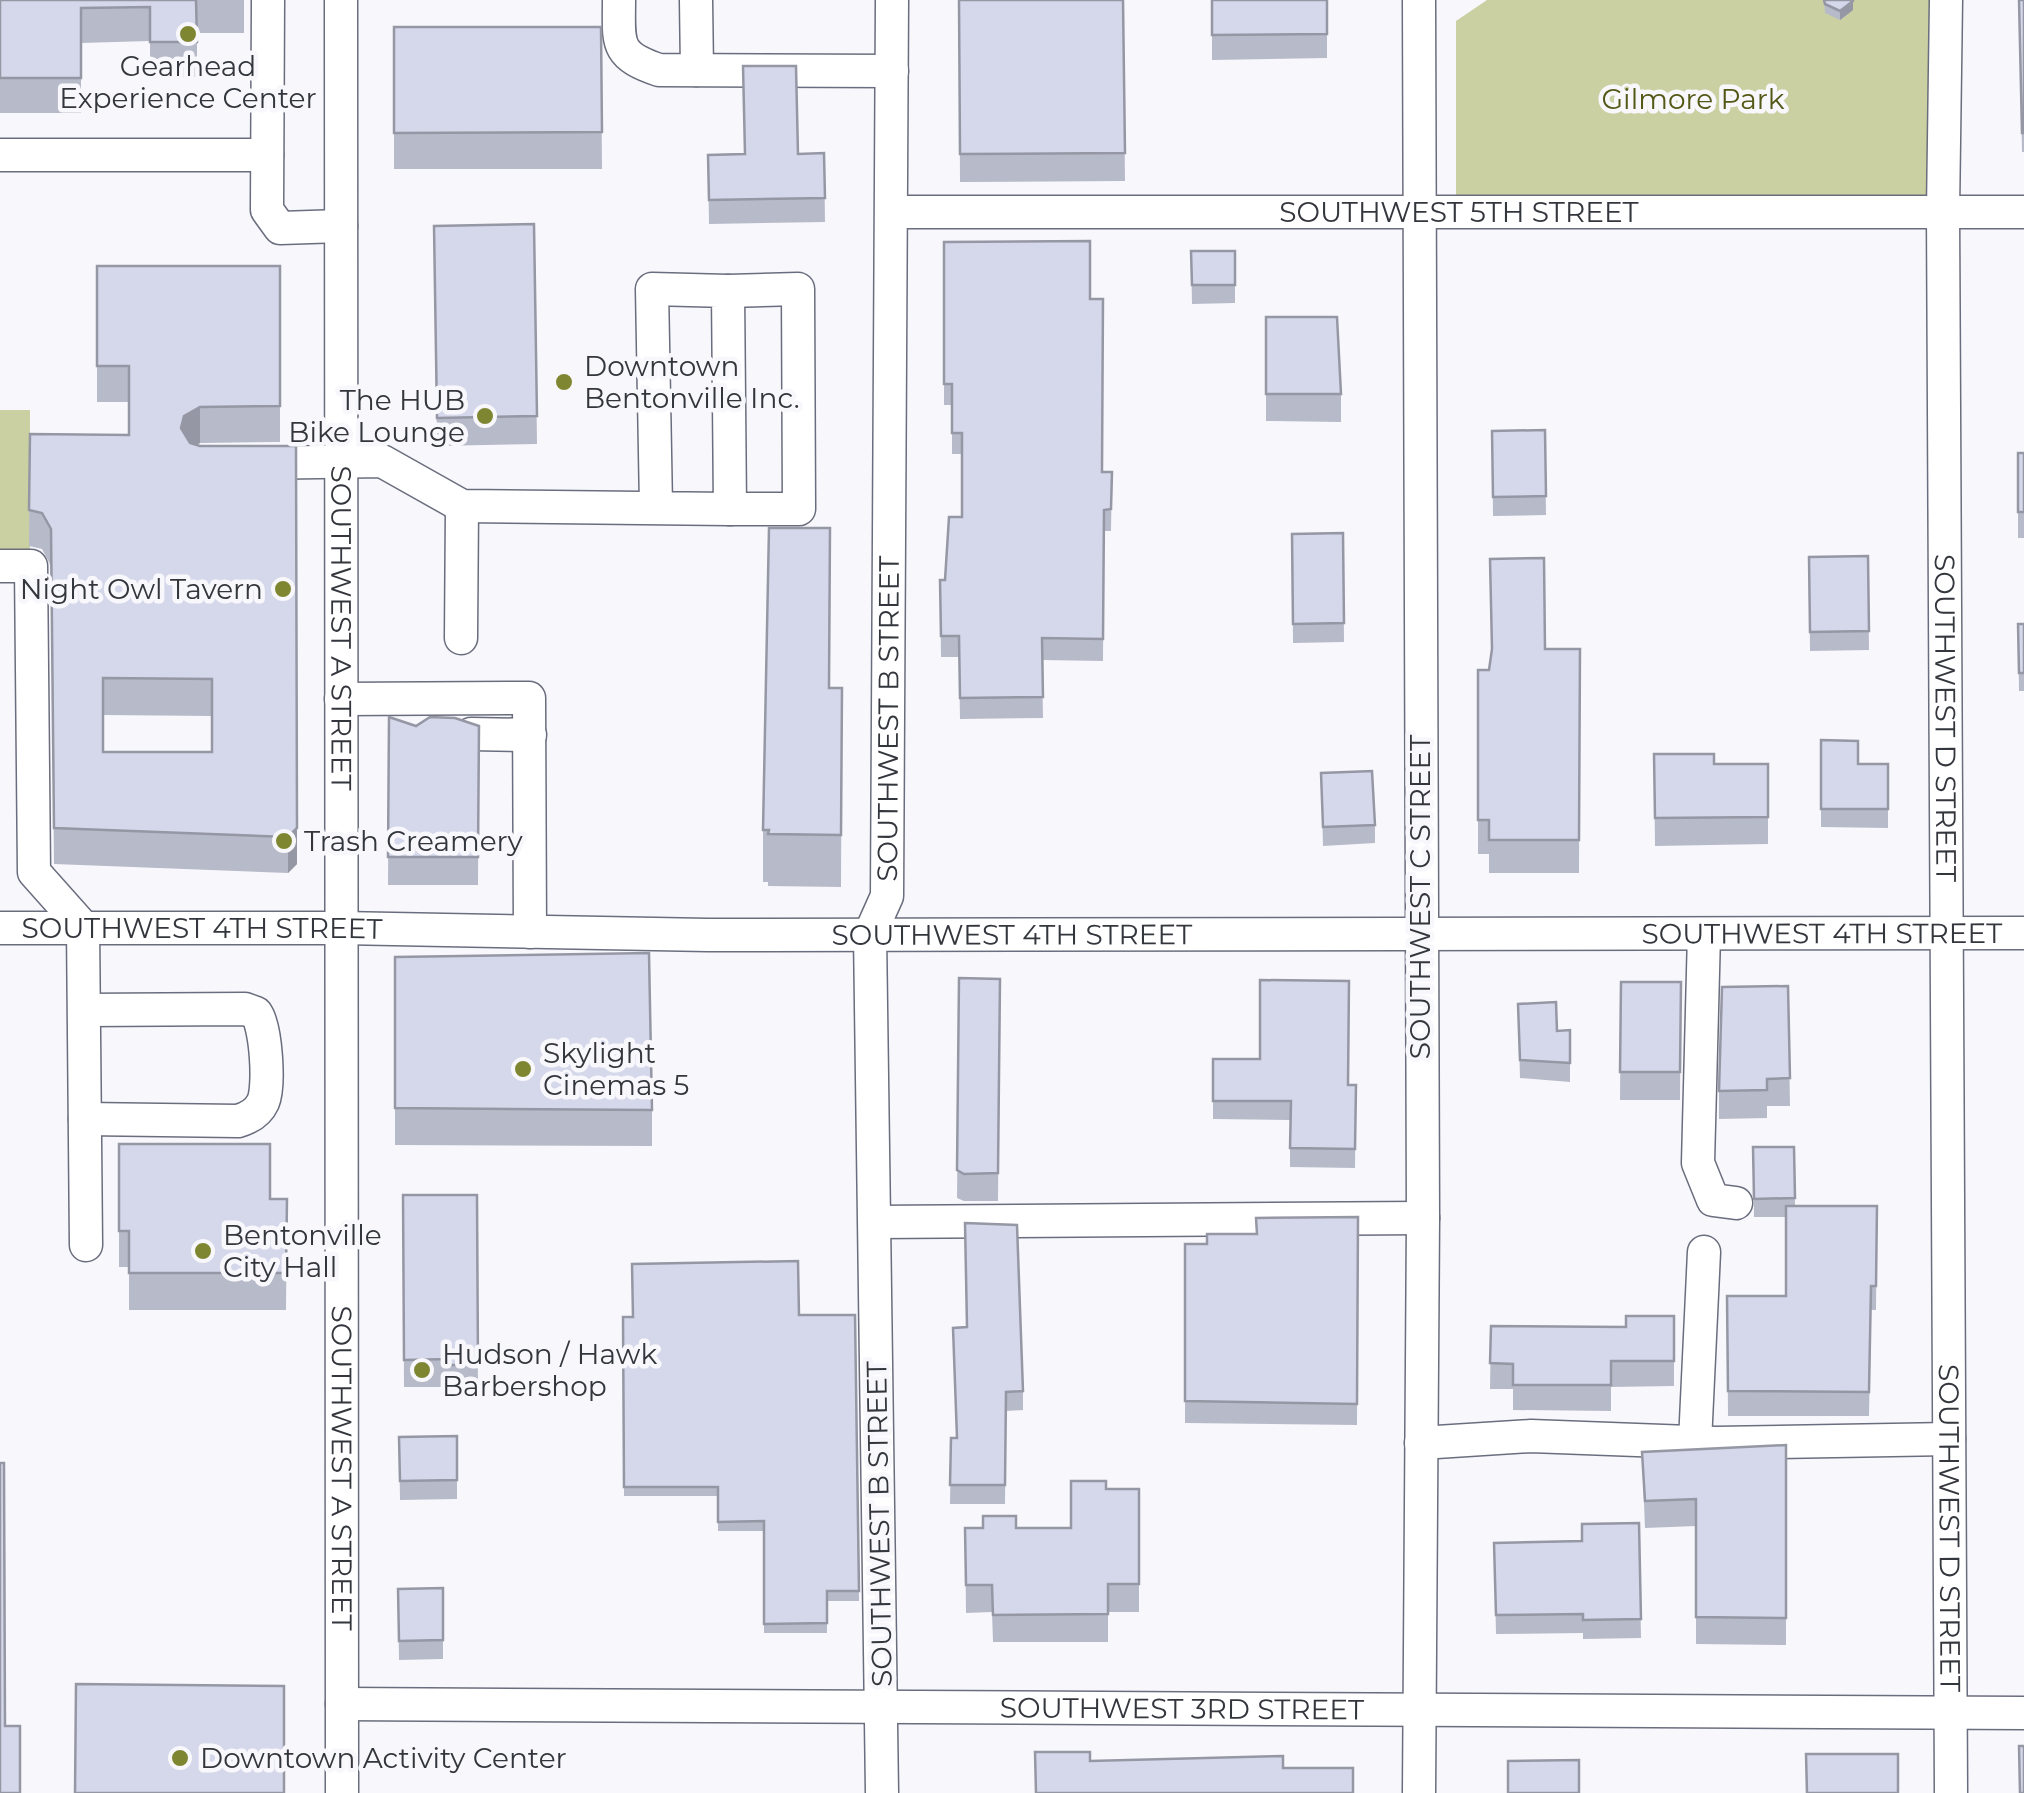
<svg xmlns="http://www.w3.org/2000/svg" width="2024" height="1793" viewBox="0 0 2024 1793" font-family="Montserrat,sans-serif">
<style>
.green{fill:#cad0a2}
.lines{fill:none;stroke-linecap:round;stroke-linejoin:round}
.minor-casing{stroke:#6a6d7d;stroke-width:35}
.minor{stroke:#fff;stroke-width:32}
.wall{fill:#b7bac9;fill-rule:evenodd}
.shaded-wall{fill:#9597a4}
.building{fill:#d5d8ea;stroke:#9597a4;stroke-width:2.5;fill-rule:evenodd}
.poi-dot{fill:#7f8632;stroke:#f8f8fc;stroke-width:4}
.labels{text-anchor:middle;stroke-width:9;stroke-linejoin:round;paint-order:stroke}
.poi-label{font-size:28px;fill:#34363d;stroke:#f8f8fc;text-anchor:start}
.park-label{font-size:28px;fill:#545816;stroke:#f8f8fc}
.street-label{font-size:28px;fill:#34363d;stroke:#f8f8fc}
</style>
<rect width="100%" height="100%" fill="#f8f8fc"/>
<!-- green -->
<path class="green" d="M1487,0H1930V197H1456V21Z
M0,410H30V553H0Z"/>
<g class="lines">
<!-- minor casing -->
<g class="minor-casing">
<g id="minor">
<path d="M268,0L267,210L280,228L341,226"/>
<path id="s1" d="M341,0L342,1793"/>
<path d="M619,0C619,43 614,55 659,70L892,71"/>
<path d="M696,0L697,70"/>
<path id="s2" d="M1946,0L1943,211L1951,1793"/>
<path d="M0,155H267"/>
<path id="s3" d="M894,212H2024"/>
<path d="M728,291L798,289L799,509H730"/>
<path d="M255,463L382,461L462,506L730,509L728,291L652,289L656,507"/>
<path d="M0,566H31L34,872L83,927L86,1245"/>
<path d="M461,638L462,506"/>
<path d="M341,699L529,698L530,932"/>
<path d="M471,734L530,735"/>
<path id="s4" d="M0,928H341L708,935L2024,933"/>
<path d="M1704,934L1698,1163L1713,1200L1736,1203"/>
<path d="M85,1010L245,1009L256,1013C266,1026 270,1086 263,1102C258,1113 249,1118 238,1121L85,1119"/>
<path d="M875,1222L1423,1218"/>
<path d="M1695,1442L1704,1252"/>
<path d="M1421,1443L1531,1436L1716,1443L1949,1439"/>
<path id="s5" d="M342,1704L2024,1713"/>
<path id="s6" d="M882,1793L870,934L887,896L892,0"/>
<path d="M1419,1793L1423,1218L1419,0"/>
</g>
</g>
<!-- minor -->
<use href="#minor" class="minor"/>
</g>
<!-- wall -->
<path class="wall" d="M0,0H244V33H197V77H150V41L81,43V113H0Z
M959,0H1123L1125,181L960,182Z
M1212,0H1327V58L1212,60Z
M1824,0L1853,10L1840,20L1825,13Z
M2019,0H2024V152H2022Z
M394,27H601L602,169H394Z
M824,153L825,222L709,224L708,155Z
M534,224L537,444L437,446L434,226Z
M944,242L1090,299L1102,472H1112L1111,531H1104L1103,661L1042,660L1043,718L960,719L959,657H941L940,580H945L962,517V454H952V405H944Z
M1191,251H1235V303L1192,304Z
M97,266H280V442L200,443L196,445L297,864L288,873L54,864L51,566L42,549L29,546L30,434L129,435V402H97ZM103,715L212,716V752H103Z
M1266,317L1341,394V422L1266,421Z
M1545,430L1546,515L1493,516L1492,431Z
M2018,453H2024V538H2018Z
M1343,533L1344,642L1293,643L1292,534Z
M1868,556L1869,650L1810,651L1809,557Z
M2018,624H2024V691H2019Z
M1545,649H1580L1579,873H1489V854H1478V670H1489Z
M842,688L841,887L768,886V882H763V830Z
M389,717L416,726H479L478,885H388Z
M1821,740L1858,764H1888V828L1821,827Z
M1654,754L1714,764H1768V844L1655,846Z
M1321,773L1375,825V843L1323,846Z
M395,957L652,1110V1146L395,1145Z
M959,978L1000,979L998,1201H964L957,1198Z
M1621,982H1681L1680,1100H1620Z
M1788,986L1790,1106H1767V1118L1719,1119V1091Z
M1518,1004L1557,1031L1570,1030V1082L1520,1078Z
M1213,1059L1348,1085H1356L1355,1168L1290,1167V1120L1213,1119Z
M119,1144L270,1199H287L286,1310H129V1267H119Z
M1753,1147H1794L1795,1206H1877L1876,1310H1871L1869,1416H1728L1727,1296H1786V1217H1754Z
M403,1195H477L478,1393H450V1387H404Z
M1358,1217L1357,1425L1185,1423V1244H1207Z
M855,1315L859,1601H827V1633H764V1531H718V1496H624L623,1317Z
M1674,1316V1386L1611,1387V1411L1513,1410V1389H1490L1491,1326L1626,1327Z
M953,1347L1023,1391V1410L1006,1411L1005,1504H950L951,1438H957Z
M457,1436V1499L400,1500L399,1437Z
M1786,1445V1645L1696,1644V1526L1645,1528L1642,1452Z
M1106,1489H1139V1612H1108V1642H993L992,1612L966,1613L965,1528H1071Z
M1639,1523L1641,1638L1583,1639V1633L1496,1634L1494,1543L1582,1541Z
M443,1588V1659L399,1660L398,1589Z"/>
<!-- shaded-wall -->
<path class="shaded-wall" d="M1853,1V10L1840,20V11Z
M200,407V443L184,452L181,428L184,416Z
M297,828V864L288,873V837Z"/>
<!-- building -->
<path class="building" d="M0,0H196L197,42H150V7L81,8V78H0Z
M959,0H1123L1125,153L960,154Z
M1212,0H1327V34L1212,35Z
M1824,0H1853V1L1840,11L1825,4Z
M2019,0H2024V133H2022Z
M394,27H601L602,132L394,133Z
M743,66H796L798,154L824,153L825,198L709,200L708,155L745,154Z
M534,224L537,416L437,418L434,226Z
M1090,241V299H1103L1102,472H1112L1111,509L1104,510L1103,639L1042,638L1043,697L960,698L959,636H941L940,580H945L949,517H962V433H952V384H944V242Z
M1191,251H1235V285H1192Z
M97,266H280V406L200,407L184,416L181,428L190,443L200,446H296L297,828L288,837L54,828L51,529L42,513L29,510L30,434L129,435V366H97ZM103,678L212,679V752H103Z
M1266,317H1337L1341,394H1266Z
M1545,430L1546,496L1493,497L1492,431Z
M2018,453H2024V512H2018Z
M769,528H830L829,688H842L841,835L768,834L769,830H763Z
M1343,533L1344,623L1293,624L1292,534Z
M1868,556L1869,631L1810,632L1809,557Z
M1544,558L1545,649H1580L1579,840H1489V820H1478V670H1489L1492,649L1490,559Z
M2018,624H2024V673H2019Z
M389,717L416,726L430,717L455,718L479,726L478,857H388Z
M1821,740L1858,741V764H1888V809H1821Z
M1654,754H1714V764H1768V817L1655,818Z
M1372,771L1375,825L1323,827L1321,773Z
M649,953L652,1110L395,1108V957Z
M959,978L1000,979L998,1173L964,1174L957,1170Z
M1260,980L1349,981L1348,1085H1356L1355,1149L1290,1148L1291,1101H1213V1059H1260Z
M1621,982H1681L1680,1072H1620Z
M1788,986L1790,1078L1767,1079V1090L1719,1091L1722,987Z
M1556,1002L1557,1031L1570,1030V1063L1520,1060L1518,1004Z
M119,1144H270V1199H287L286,1273H129V1231H119Z
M1753,1147H1794L1795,1198L1754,1199Z
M403,1195H477L478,1365H450V1359L404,1360Z
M1786,1206H1877L1876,1286H1871L1869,1392L1728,1391L1727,1296H1786Z
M1358,1217L1357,1404L1185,1401V1244H1207V1234H1257L1256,1218Z
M965,1223L1017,1225L1023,1391L1006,1392L1005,1485H950L951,1438H957L953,1328L967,1327Z
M798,1261L799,1315H855L859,1591H827V1623L764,1624V1521L718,1522V1487H624L623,1317H633L632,1264Z
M1626,1316H1674V1361H1611V1385H1513V1364L1490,1363L1491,1326L1626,1327Z
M457,1436V1480L400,1481L399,1437Z
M1786,1445V1618L1696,1617V1499L1645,1501L1642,1452Z
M0,1463H4L5,1726H20V1793H0Z
M1071,1481H1106V1489H1139V1584H1108V1614L993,1615L992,1585H966L965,1528H983V1516H1016V1528H1071Z
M1639,1523L1641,1619L1583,1620V1614L1496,1615L1494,1543L1582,1541V1524Z
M443,1588V1640L399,1641L398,1589Z
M76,1684L284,1686V1793H75Z
M2019,1746H2024V1793H2020Z
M1035,1752H1090V1761L1283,1756V1768H1353V1793H1036Z
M1806,1754H1898V1793H1807Z
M1579,1760V1793H1508V1761Z"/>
<!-- markers -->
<g class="poi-dot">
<circle cx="188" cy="34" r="10"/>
<circle cx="564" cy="382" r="10"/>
<circle cx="485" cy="416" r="10"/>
<circle cx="283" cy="589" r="10"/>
<circle cx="284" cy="841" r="10"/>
<circle cx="523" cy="1069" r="10"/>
<circle cx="203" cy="1251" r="10"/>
<circle cx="422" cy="1370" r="10"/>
<circle cx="180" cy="1758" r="10"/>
</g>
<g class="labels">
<!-- poi labels -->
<g class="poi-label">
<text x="188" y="76" text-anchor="middle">Gearhead<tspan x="188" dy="32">Experience Center</tspan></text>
<text x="584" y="376">Downtown<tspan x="584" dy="32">Bentonville Inc.</tspan></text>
<text x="465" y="410" text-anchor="end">The HUB<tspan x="465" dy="32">Bike Lounge</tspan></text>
<text x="263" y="599" text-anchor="end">Night Owl Tavern</text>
<text x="304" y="851">Trash Creamery</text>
<text x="543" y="1063">Skylight<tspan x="543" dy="32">Cinemas 5</tspan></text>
<text x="223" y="1245">Bentonville<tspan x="223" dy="32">City Hall</tspan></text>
<text x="442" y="1364">Hudson / Hawk<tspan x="442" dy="32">Barbershop</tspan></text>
<text x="200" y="1768">Downtown Activity Center</text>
</g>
<!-- park labels -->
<g class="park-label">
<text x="1693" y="109">Gilmore Park</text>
</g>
<!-- street labels -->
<g class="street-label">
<text dy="10" stroke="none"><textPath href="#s3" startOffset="565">SOUTHWEST 5TH STREET</textPath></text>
<text dy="10" stroke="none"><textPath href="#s1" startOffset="628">SOUTHWEST A STREET</textPath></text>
<text dy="10" stroke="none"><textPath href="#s2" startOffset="718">SOUTHWEST D STREET</textPath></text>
<text dy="10" stroke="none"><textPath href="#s6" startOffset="1078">SOUTHWEST B STREET</textPath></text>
<text transform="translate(1420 897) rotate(-90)" y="10">SOUTHWEST C STREET</text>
<text dy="10" stroke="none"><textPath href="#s4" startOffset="202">SOUTHWEST 4TH STREET</textPath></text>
<text dy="10" stroke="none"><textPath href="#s4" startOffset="1012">SOUTHWEST 4TH STREET</textPath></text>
<text dy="10" stroke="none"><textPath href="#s4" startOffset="1822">SOUTHWEST 4TH STREET</textPath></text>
<text dy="10" stroke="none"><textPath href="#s1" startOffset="1468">SOUTHWEST A STREET</textPath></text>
<text transform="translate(879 1524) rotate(-91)" y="10">SOUTHWEST B STREET</text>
<text dy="10" stroke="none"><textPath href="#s2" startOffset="1528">SOUTHWEST D STREET</textPath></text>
<text dy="10" stroke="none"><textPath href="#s5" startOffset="840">SOUTHWEST 3RD STREET</textPath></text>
</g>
</g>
</svg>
